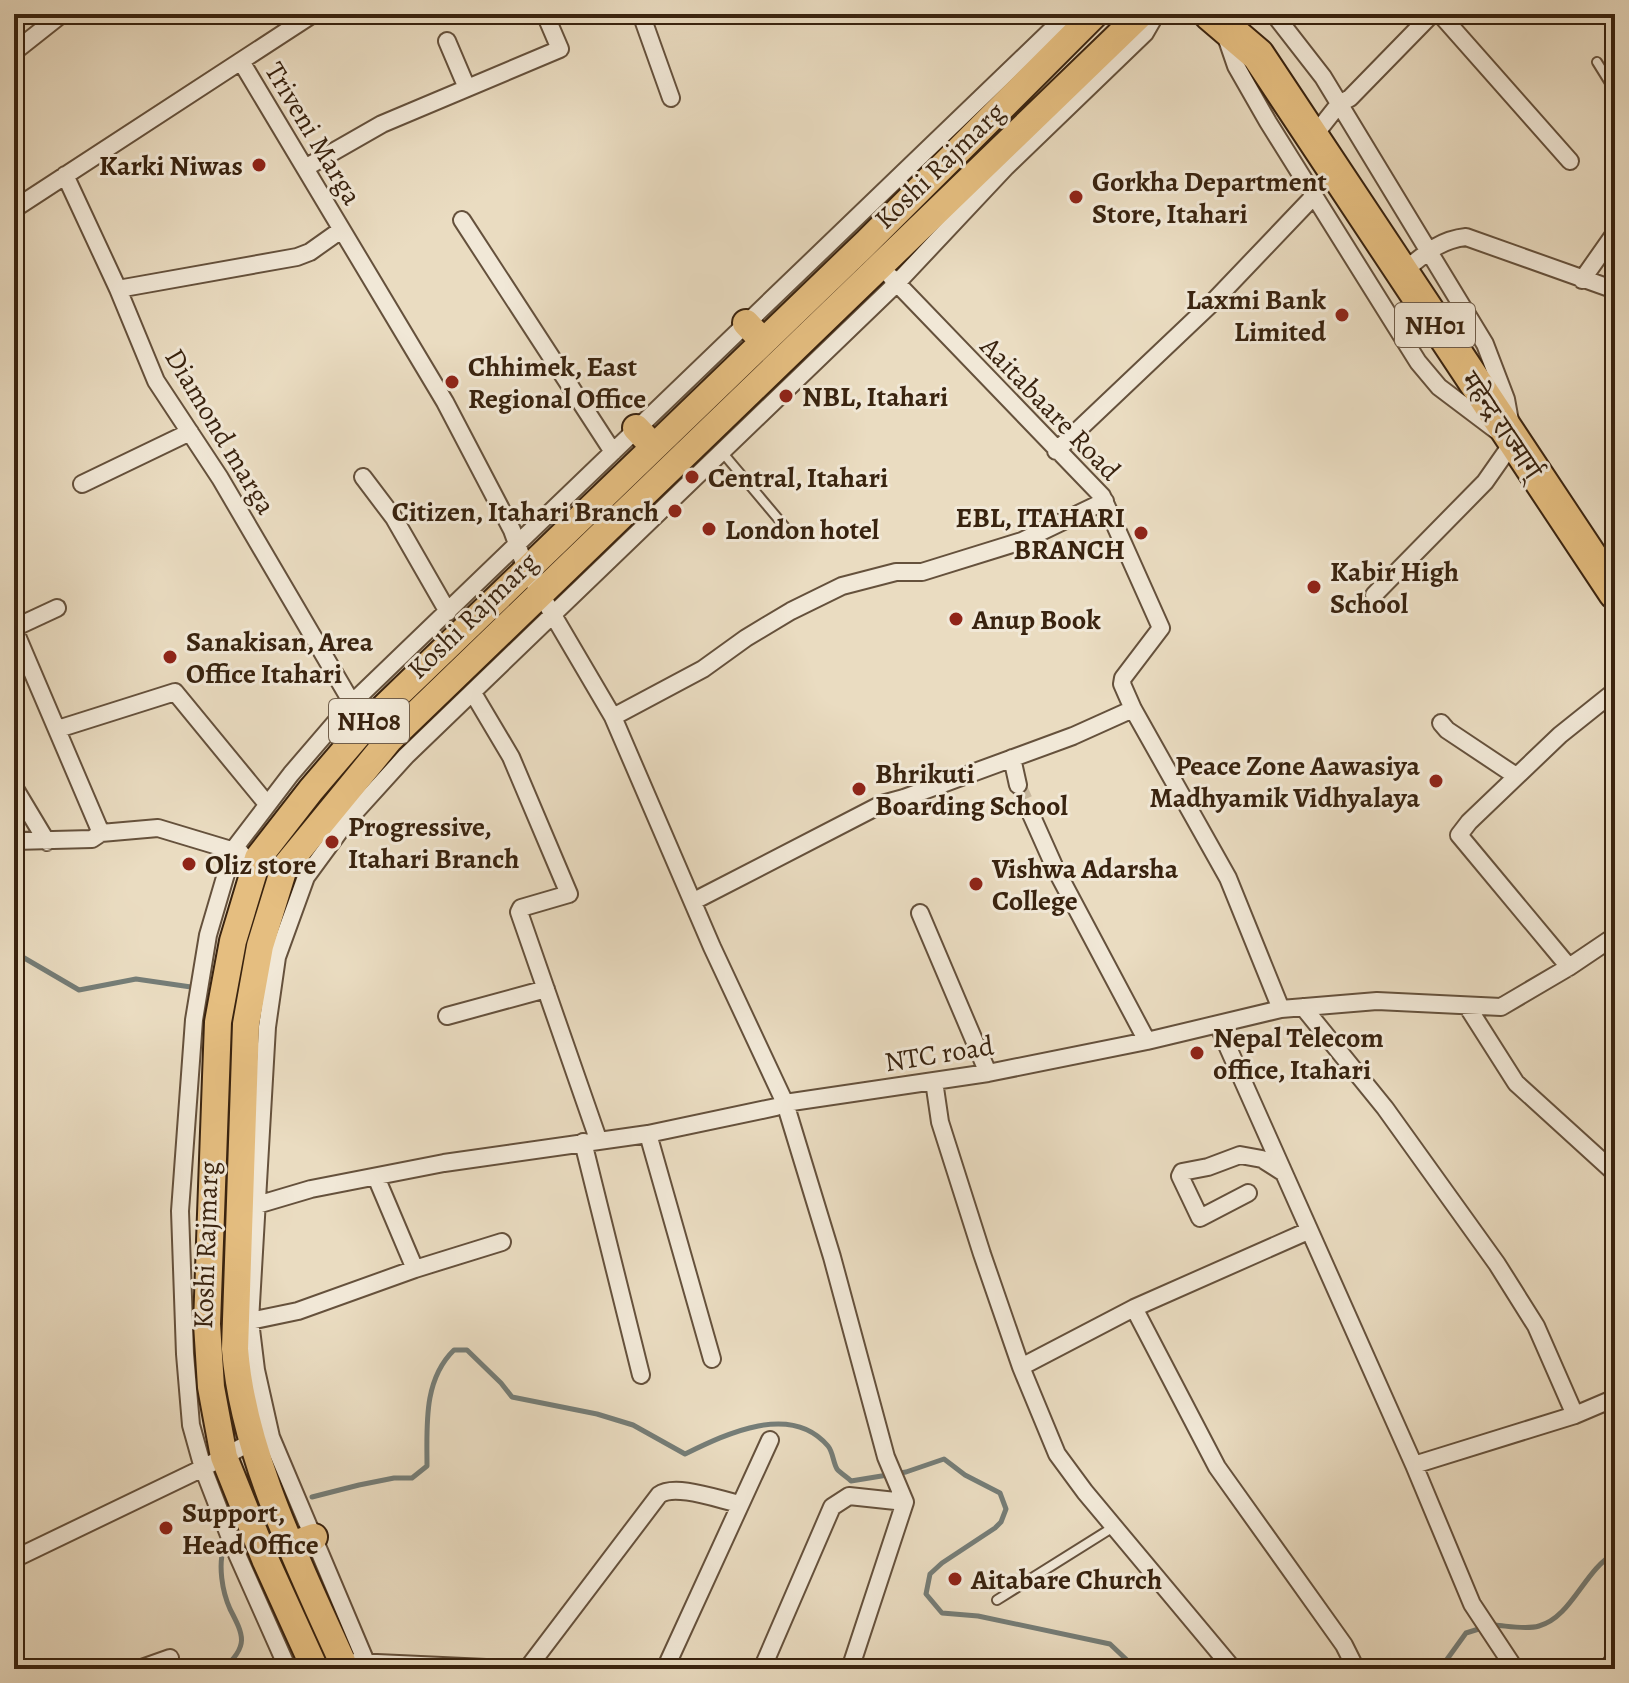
<svg xmlns="http://www.w3.org/2000/svg" width="1629" height="1683" viewBox="0 0 1629 1683" font-family="Alegreya,'Noto Serif Devanagari',serif">
<style>
.lines{fill:none;stroke-linecap:round;stroke-linejoin:round}
.stream{stroke:#757d77;stroke-width:5}
.street-tunnel{stroke:#c7b79d;stroke-width:16;stroke-dasharray:16 8;stroke-linecap:butt}
.lane-casing{stroke:#65513c;stroke-width:12}
.street-casing{stroke:#65513c;stroke-width:20}
.primary-casing{stroke:#39230f;stroke-width:30}
.highway-casing{stroke:#39230f;stroke-width:36}
.lane{stroke:#f1e8d7;stroke-width:8}
.street{stroke:#f1e8d7;stroke-width:16}
.primary{stroke:#e5be80;stroke-width:26}
.highway{stroke:#e5be80;stroke-width:32}
.poi-dot{fill:#8f2418;stroke:#f1e8d7;stroke-width:3}
.labels{text-anchor:middle;stroke-width:6;stroke-linejoin:round;paint-order:stroke}
.shield{fill:#f1e8d7;stroke:#705e4b;stroke-width:2}
.shield-label{font-size:26px;font-weight:bold;fill:#39230f}
.street-label{font-size:28px;fill:#39230f;stroke:#f1e8d7}
.poi-label{font-size:28px;font-weight:bold;fill:#39230f;stroke:#f1e8d7;text-anchor:start}
</style>
<rect width="100%" height="100%" fill="#eadcc1"/>
<filter id="stains"><feTurbulence type="fractalNoise" baseFrequency=".0025" numOctaves="4"/><feColorMatrix values="0 0 0 0 .2 0 0 0 0 .09 0 0 0 0 .02 0 0 0 .5 -.17"/></filter>
<radialGradient id="worn" r=".72"><stop offset=".6" stop-color="#630" stop-opacity="0"/><stop offset="1" stop-color="#630" stop-opacity=".3"/></radialGradient>
<g class="lines">
<!-- stream -->
<path class="stream" d="M14,952L79,990L136,979L191,987
M312,1497L359,1485L394,1478H412L427,1466C427,1426 423,1380 454,1350H467L501,1383L512,1397L597,1414L633,1425L685,1454C726,1434 791,1402 828,1446C833,1452 833,1462 837,1469C840,1473 847,1477 851,1481L906,1472L944,1459L965,1475L1000,1493L1006,1509L1001,1522L995,1528L942,1563L930,1574L926,1594L942,1613L978,1616L1110,1644L1129,1662L1142,1669
M1495,1625C1508,1626 1526,1630 1539,1626C1572,1617 1584,1570 1615,1553
M223,1669C249,1646 244,1636 230,1609C222,1591 218,1565 224,1547
M1440,1669L1466,1633L1482,1628"/>
<!-- street-tunnel -->
<path class="street-tunnel" d="M1018,785L1030,812"/>
<!-- lane casing -->
<g class="lane-casing">
<path id="lane" d="M1597,62L1615,91
M722,452L785,527
M997,1600L1115,1526"/>
</g>
<!-- street casing -->
<g class="street-casing">
<path id="street" d="M641,14L671,98
M1274,14L1323,77L1485,344L1506,399L1510,421
M1440,14L1570,161
M1225,34L1236,66L1268,122L1418,362L1439,387L1496,430
M447,41L467,88
M14,52L62,14
M242,63L445,402L512,530L526,569L613,717L712,947L785,1103L832,1257L886,1457L905,1502L850,1669
M1313,137L1339,104L1350,98L1432,14
M305,168L382,124L560,49L545,14
M65,175L118,289L156,381L220,478L352,703
M14,209L313,14
M462,220L613,452
M1401,273C1423,256 1438,240 1466,237L1615,290
M891,277L1102,496L1161,628L1123,678L1122,684L1133,709L1228,878L1281,1009
M1582,280L1615,233
M118,289L297,257L310,252L341,230
M1056,451L1210,305L1313,197
M363,477L394,518L448,612
M82,484L190,432
M1374,595L1485,482L1513,442
M14,628L57,608
M14,629L101,833
M473,693L511,757L569,894L521,908L519,912L598,1139
M613,717L703,669L746,638L791,611L842,586L896,572H922L1022,541L1105,501
M1441,723L1447,730L1516,776
M58,729L175,692L267,804
M1012,758L1018,785
M14,787L47,842
M1030,812L1055,868L1147,1041
M14,841L92,839L101,833L158,828L241,853
M694,901L882,804L904,798L1073,736L1133,709
M920,913L988,1073
M1569,967L1459,835L1469,822L1560,735L1615,691
M1467,1006L1516,1083L1615,1173
M1303,1007L1385,1108L1497,1264L1536,1326L1575,1415
M447,1016L546,989
M1218,1025L1414,1465L1472,1604L1515,1669
M934,1081L940,1122L982,1254L1021,1367L1057,1454L1085,1492L1233,1669
M648,1134L712,1359
M583,1142L641,1375
M376,1177L415,1269L502,1242
M1248,1193L1200,1218L1180,1176L1182,1172L1208,1167L1240,1155L1262,1159L1284,1173
M257,1205L311,1189L444,1163L648,1134L776,1107L785,1103L988,1073L1147,1041L1281,1009L1377,1001L1501,1007L1569,967L1615,936
M1134,1308L1217,1467L1344,1645L1356,1669
M250,1321L298,1311L415,1269
M1021,1367L1134,1308L1308,1231
M1414,1465L1575,1415L1615,1398
M14,1559L203,1468L253,1441
M355,1662L508,1669
M139,1669L170,1658
M288,1669L232,1543L203,1468L191,1425L185,1354L180,1211L194,1020L208,935L233,850L291,774L352,703L1068,14
M367,1669L366,1662L271,1437L256,1370L250,1321L267,1027L277,957L306,877L347,821L406,756L897,283L1006,167L1145,33L1156,14
M527,1669L659,1495C675,1483 720,1500 740,1504
M665,1669L770,1440
M762,1669L832,1507L849,1496L905,1502
M1612,1669L1610,1665L1615,1658"/>
</g>
<!-- primary casing -->
<g class="primary-casing">
<path id="primary" d="M746,323L763,341
M636,428L654,447
M291,1545L314,1537
M315,1669L265,1559L224,1457L211,1387L207,1324L218,1022L233,941L258,858L311,790L370,721L867,242L1095,14
M343,1669L342,1661C299,1565 243,1454 235,1349L246,1024L260,946L284,868L389,740L1141,14"/>
</g>
<!-- highway casing -->
<g class="highway-casing">
<path id="highway" d="M1210,14L1258,55L1615,593"/>
</g>
<!-- lane -->
<use href="#lane" class="lane"/>
<!-- street -->
<use href="#street" class="street"/>
<!-- primary -->
<use href="#primary" class="primary"/>
<!-- highway -->
<use href="#highway" class="highway"/>
</g>
<!-- markers -->
<g class="poi-dot">
<circle cx="259" cy="165" r="8"/>
<circle cx="1076" cy="197" r="8"/>
<circle cx="1342" cy="315" r="8"/>
<circle cx="452" cy="382" r="8"/>
<circle cx="786" cy="396" r="8"/>
<circle cx="692" cy="477" r="8"/>
<circle cx="675" cy="511" r="8"/>
<circle cx="709" cy="529" r="8"/>
<circle cx="1141" cy="533" r="8"/>
<circle cx="1314" cy="587" r="8"/>
<circle cx="956" cy="619" r="8"/>
<circle cx="170" cy="657" r="8"/>
<circle cx="1436" cy="781" r="8"/>
<circle cx="859" cy="789" r="8"/>
<circle cx="332" cy="842" r="8"/>
<circle cx="189" cy="864" r="8"/>
<circle cx="976" cy="884" r="8"/>
<circle cx="1197" cy="1053" r="8"/>
<circle cx="166" cy="1528" r="8"/>
<circle cx="955" cy="1579" r="8"/>
</g>
<g class="labels">
<!-- shield labels -->
<g class="shield">
<rect x="1395" y="303" width="80" height="44" rx="6"/>
<rect x="329" y="699" width="80" height="44" rx="6"/>
</g>
<g class="shield-label">
<text x="1435" y="334">NH01</text>
<text x="369" y="730">NH08</text>
</g>
<!-- street labels -->
<g class="street-label">
<text transform="translate(314 133) rotate(59)" y="10">Triveni Marga</text>
<text transform="translate(939 165) rotate(-44)" y="10">Koshi Rajmarg</text>
<text transform="translate(1051 408) rotate(46)" y="10">Aaitabaare Road</text>
<text transform="translate(1502 425) rotate(56)" y="10">महेन्द्र राज्मार्ग्</text>
<text transform="translate(221 431) rotate(59)" y="10">Diamond marga</text>
<text transform="translate(472 615) rotate(-44)" y="10">Koshi Rajmarg</text>
<text transform="translate(939 1053) rotate(-9)" y="10">NTC road</text>
<text transform="translate(205 1245) rotate(-88)" y="10">Koshi Rajmarg</text>
</g>
<!-- poi labels -->
<g class="poi-label">
<text x="243" y="175" text-anchor="end">Karki Niwas</text>
<text x="1092" y="191">Gorkha Department<tspan x="1092" dy="32">Store, Itahari</tspan></text>
<text x="1326" y="309" text-anchor="end">Laxmi Bank<tspan x="1326" dy="32">Limited</tspan></text>
<text x="468" y="376">Chhimek, East<tspan x="468" dy="32">Regional Office</tspan></text>
<text x="802" y="406">NBL, Itahari</text>
<text x="708" y="487">Central, Itahari</text>
<text x="659" y="521" text-anchor="end">Citizen, Itahari Branch</text>
<text x="1125" y="527" text-anchor="end">EBL, ITAHARI<tspan x="1125" dy="32">BRANCH</tspan></text>
<text x="725" y="539">London hotel</text>
<text x="1330" y="581">Kabir High<tspan x="1330" dy="32">School</tspan></text>
<text x="972" y="629">Anup Book</text>
<text x="186" y="651">Sanakisan, Area<tspan x="186" dy="32">Office Itahari</tspan></text>
<text x="1420" y="775" text-anchor="end">Peace Zone Aawasiya<tspan x="1420" dy="32">Madhyamik Vidhyalaya</tspan></text>
<text x="875" y="783">Bhrikuti<tspan x="875" dy="32">Boarding School</tspan></text>
<text x="348" y="836">Progressive,<tspan x="348" dy="32">Itahari Branch</tspan></text>
<text x="205" y="874">Oliz store</text>
<text x="992" y="878">Vishwa Adarsha<tspan x="992" dy="32">College</tspan></text>
<text x="1213" y="1047">Nepal Telecom<tspan x="1213" dy="32">office, Itahari</tspan></text>
<text x="182" y="1522">Support,<tspan x="182" dy="32">Head Office</tspan></text>
<text x="971" y="1589">Aitabare Church</text>
</g>
</g>
<!-- margin -->
<rect width="1629" height="1683" fill="none" stroke="#eadcc1" stroke-width="48"/>
<rect x="16" y="16" width="1597" height="1651" fill="none" stroke="#39230f" stroke-width="4"/>
<rect x="24" y="24" width="1581" height="1635" fill="none" stroke="#39230f" stroke-width="2"/>
<rect width="100%" height="100%" filter="url(#stains)"/>
<rect width="100%" height="100%" fill="url(#worn)"/>
</svg>
